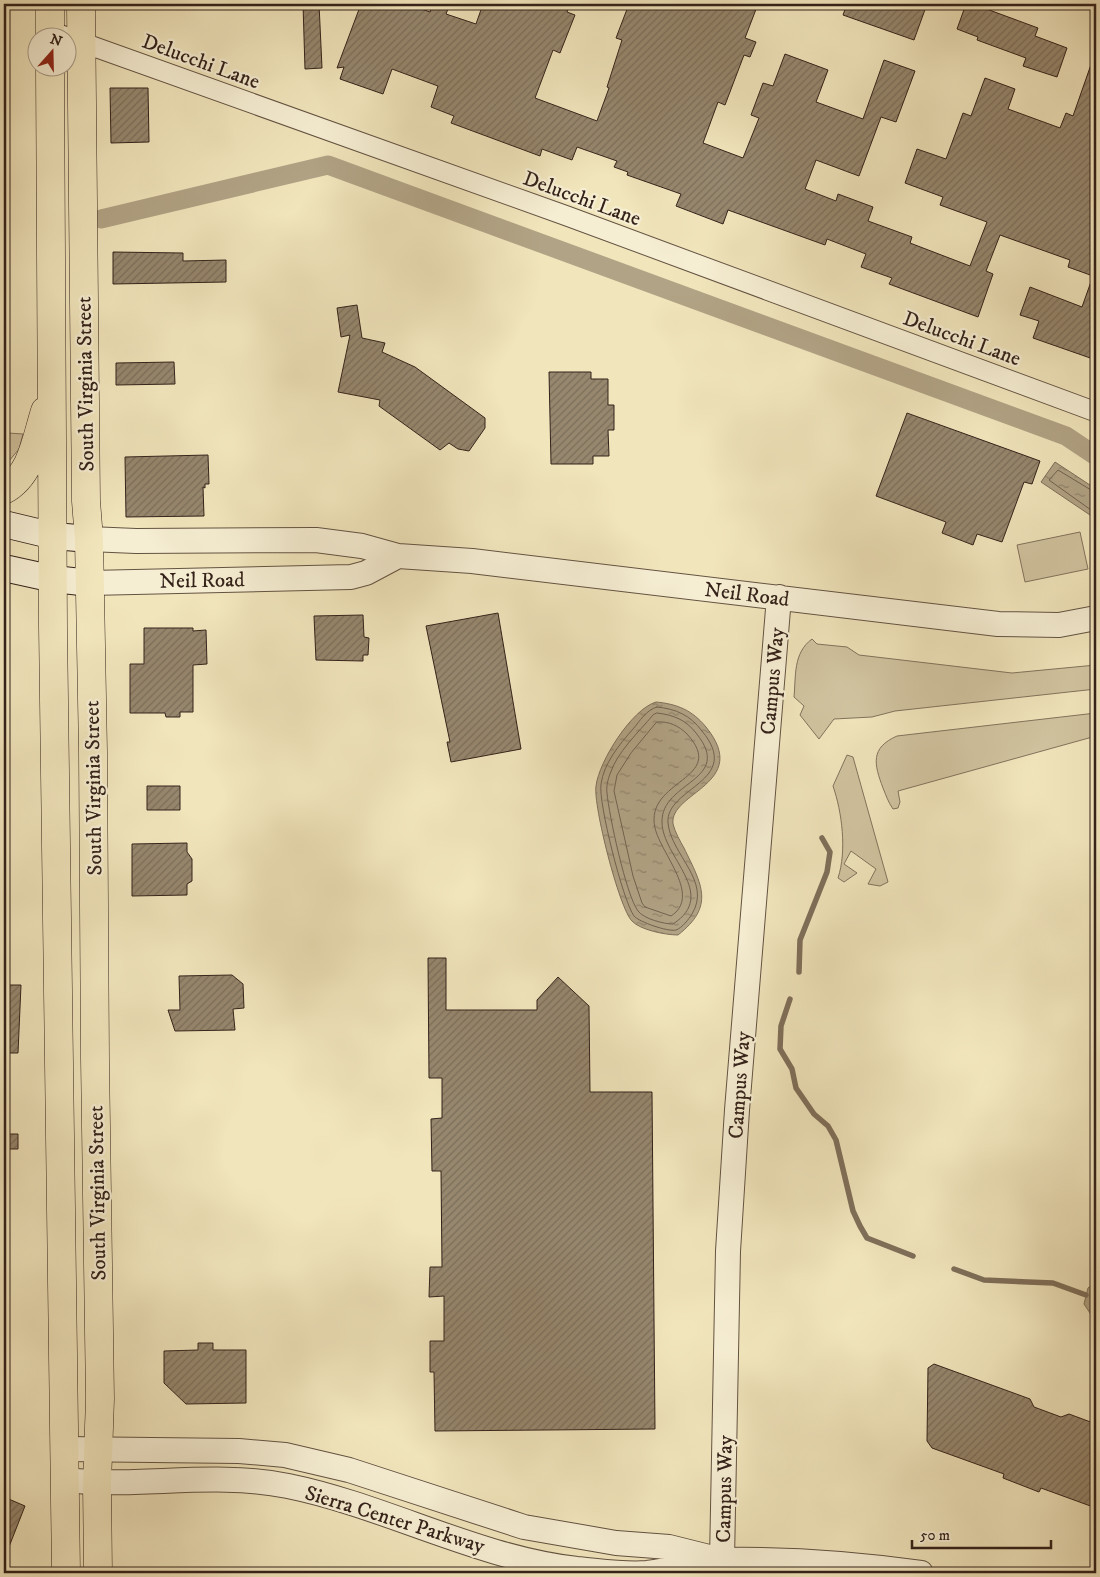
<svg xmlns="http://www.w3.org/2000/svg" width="1100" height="1577" viewBox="0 0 1100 1577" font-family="'IM FELL DW Pica',serif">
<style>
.green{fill:#d1c4a0;stroke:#82735d}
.water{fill:url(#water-ripples);stroke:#7f6f5a}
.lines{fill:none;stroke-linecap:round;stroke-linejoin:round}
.shore{stroke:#726250;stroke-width:1}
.stream{stroke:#7f6f5a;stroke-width:5.5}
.canal{stroke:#b1a385;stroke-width:19}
.building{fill:url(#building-hatch);stroke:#34221a}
.minor-casing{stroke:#635342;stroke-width:21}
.tertiary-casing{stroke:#635342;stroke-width:26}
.secondary-casing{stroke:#34221a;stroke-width:28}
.primary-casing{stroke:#34221a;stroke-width:29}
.minor{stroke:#f6eed3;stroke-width:19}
.tertiary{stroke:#f6eed3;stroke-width:24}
.secondary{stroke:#f6eed3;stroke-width:26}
.primary{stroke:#f1e5bc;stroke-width:28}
.labels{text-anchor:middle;stroke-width:4.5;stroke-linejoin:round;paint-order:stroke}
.street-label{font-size:21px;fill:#34221a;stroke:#f6eed3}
</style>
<defs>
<pattern id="water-ripples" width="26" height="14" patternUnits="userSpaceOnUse" patternTransform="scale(1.25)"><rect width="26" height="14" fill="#b1a385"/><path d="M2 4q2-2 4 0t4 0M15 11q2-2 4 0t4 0" fill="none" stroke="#91846c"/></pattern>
<pattern id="building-hatch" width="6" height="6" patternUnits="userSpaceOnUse" patternTransform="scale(1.25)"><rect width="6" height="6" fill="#96876e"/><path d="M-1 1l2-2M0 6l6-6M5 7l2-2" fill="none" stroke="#7b6e5a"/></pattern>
</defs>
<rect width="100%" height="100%" fill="#f1e5bc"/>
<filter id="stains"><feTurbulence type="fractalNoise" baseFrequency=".004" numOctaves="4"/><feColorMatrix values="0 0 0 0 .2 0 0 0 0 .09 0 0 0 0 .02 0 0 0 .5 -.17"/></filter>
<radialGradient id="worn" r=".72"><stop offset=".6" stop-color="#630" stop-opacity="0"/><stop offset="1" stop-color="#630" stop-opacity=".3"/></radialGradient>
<!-- green -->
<path class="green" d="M8,433L23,434L19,449L4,467V437Z
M1080,532L1088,569L1025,582L1017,545Z
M812,639L817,644L847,647L859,655L1012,673L1096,665V689L895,711L872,717L834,719L819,739L800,715L804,706L794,697C796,676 793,653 812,639Z
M1096,713V736L898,791L900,802L898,808L893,809C888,802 886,795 883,788C874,764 870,748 897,736Z
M847,755L853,757L888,882L880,886L868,884L876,869L851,851L844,864L857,873L844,882L838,878C847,851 842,812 833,786Z"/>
<!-- water -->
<path class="water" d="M1055,462L1096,489V512L1093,517L1041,482Z
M656,702C677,704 692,710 706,727C752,784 669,792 673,824C675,832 680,841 684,848C702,885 715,906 678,935C666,935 640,930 632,921C619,908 593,805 596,786C599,761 632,709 656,702Z
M1096,1282V1322L1084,1304L1088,1288Z"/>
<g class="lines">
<!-- shore -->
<path class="shore" d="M1096,493L1058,470L1049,480L1091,510H1096
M657,707C676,709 690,715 702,731C744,782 665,787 668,823C671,855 712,881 692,914C689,919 682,928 676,930C668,932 639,922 634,916C623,901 598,802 601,784C604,763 619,745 633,729C640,721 646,710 657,707Z
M657,713C674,715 686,720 696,733C735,781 661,781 662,822C662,857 719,894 673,924C664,924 644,919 638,911C626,895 609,815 607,793C606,787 608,779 610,774C617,752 638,733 653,715Z
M657,722C669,721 679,726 687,734C729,780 644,779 655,828C661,854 702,896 671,916L645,907L642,903L633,876L614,791L617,775L631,753Z"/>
<!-- stream -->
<path class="stream" d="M799,972L800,940L827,872L830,852L822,838
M790,999L781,1026L780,1049L792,1069L796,1088L814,1114L828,1126L836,1140L853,1211L860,1226L867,1238L913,1256
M954,1269L984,1280L1053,1283L1086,1295"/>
<!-- canal -->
<path class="canal" d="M101,219L328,165L1066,436L1096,456"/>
</g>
<!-- building -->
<path class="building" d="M303,4H319L322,68L305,69Z
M361,4H408L430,12L433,4H450L446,14L476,24L483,4H570L567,12L575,15L560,53L553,50L535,98L597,121L609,88L607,87L622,40L616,38L629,4H758L745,38L756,42L750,57L744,55L725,105L718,102L703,143L743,158L759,118L751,115L763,83L773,86L785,54L828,70L816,102L863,119L884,60L915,71L896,122L881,117L859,176L816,160L805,189L836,201L838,194L873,207L868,221L912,237L910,243L970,266L987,222L940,205L943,197L905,183L917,149L946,159L963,113L971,116L985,78L1015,89L1008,109L1060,128L1066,113L1073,116L1094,56L1096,57V360L1033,338L1039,321L1020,315L1030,287L1082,307L1093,276L1068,267L1070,260L1000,235L986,271L993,274L978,317L889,284L892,278L861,267L866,254L827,239L825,245L728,210L723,224L676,206L681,194L627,175L628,172L614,167L617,161L577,147L572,160L542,149L540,156L451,123L454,116L431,107L438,86L392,69L383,94L340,79L344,67L337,68Z
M847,4H927L914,40L843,15Z
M966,4H973L1038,28L1035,36L1067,48L1057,77L1023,66L1026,58L977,40L978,37L957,29Z
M110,88H148L149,142L111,143Z
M113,252L183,253V261L226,260V282L113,284Z
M357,305L362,338L385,343L382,352L415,367L485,418V428L469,451L458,449L449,443L440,450L379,406L380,400L338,392L350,335L341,337L337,308Z
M174,362L175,384L116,385V363Z
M549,372H591V379H608V405H614V430H608L609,456H593V464H551Z
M907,413L1040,461L1032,484L1024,482L1002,542L977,534L973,545L942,533L946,522L876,496Z
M208,455L209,484H205V488L203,487L204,516L126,517L125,457Z
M498,613L521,749L451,762L447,742H450L426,626Z
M363,615L364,637L369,638L368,655H363V661L316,660L314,616Z
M144,628H193V631L206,630L207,664L193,665V712H180V717H166L165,713H130V664H144Z
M147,786H180V810H147Z
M187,843V852L192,859V881L187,884V895L132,896V844Z
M428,958H446V1010H537V1000L558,977L589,1006L590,1092H652L655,1429L435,1431L434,1372H430V1341H444V1296L429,1297L430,1267H442L441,1171H432L431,1119L442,1118V1078H429Z
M232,975L243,984L244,1008L233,1009L235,1030L175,1031L168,1010H180L179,976Z
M4,985H21L18,1053H4Z
M4,1134H18V1149H4Z
M198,1343H213V1350H246V1403L186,1404L164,1383V1351L198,1350Z
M934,1364L1030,1399L1034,1407L1061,1417L1069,1414L1096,1424V1508L1041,1488L1039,1492L1003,1478L1004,1474L932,1448L927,1441L928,1368Z
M4,1497L25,1506L5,1557L4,1556Z"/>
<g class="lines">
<!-- minor casing -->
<g class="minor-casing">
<path id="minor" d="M50,31L567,216L1096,412"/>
</g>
<!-- tertiary casing -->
<g class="tertiary-casing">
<path id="tertiary" d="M89,539L136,541L316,540L362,546L398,556L472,561L998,624L1059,625L1096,618
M90,583L351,577L366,573L398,556
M65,1449L239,1451L285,1455L349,1470L524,1527L616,1543L669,1547L713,1558
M65,1480C139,1488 215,1471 288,1486C386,1506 478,1558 577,1569C600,1571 624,1575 647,1573C673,1570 699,1561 725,1560C790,1559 856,1564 921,1573
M722,1560L728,1251L737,1110L779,597"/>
</g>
<!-- secondary casing -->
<g class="secondary-casing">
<path id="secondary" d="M4,524L54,536L89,539
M4,568L54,579L90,583"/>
</g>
<!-- primary casing -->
<g class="primary-casing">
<path id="primary" d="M50,4V38
M81,4L86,501L89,539L93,752L95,1059L100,1399L97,1483L98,1573
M50,68L53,627L66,1573
M4,490C32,475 36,439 45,411"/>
</g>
<!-- minor -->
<use href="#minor" class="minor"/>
<!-- tertiary -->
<use href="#tertiary" class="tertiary"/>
<!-- secondary -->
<use href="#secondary" class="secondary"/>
<!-- primary -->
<use href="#primary" class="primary"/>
</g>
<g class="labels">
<!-- street labels -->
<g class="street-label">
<text transform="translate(201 61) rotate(20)" y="7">Delucchi Lane</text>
<text transform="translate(582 198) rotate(20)" y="7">Delucchi Lane</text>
<text transform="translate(962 338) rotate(20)" y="7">Delucchi Lane</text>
<text transform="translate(85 384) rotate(-91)" y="7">South Virginia Street</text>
<text transform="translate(202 580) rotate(-1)" y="7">Neil Road</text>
<text transform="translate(747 594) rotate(7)" y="7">Neil Road</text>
<text transform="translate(772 681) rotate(-85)" y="7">Campus Way</text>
<text transform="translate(93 788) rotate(-91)" y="7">South Virginia Street</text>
<text transform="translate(739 1085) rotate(-86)" y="7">Campus Way</text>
<text transform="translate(97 1193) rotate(-91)" y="7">South Virginia Street</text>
<text transform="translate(724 1489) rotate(-89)" y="7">Campus Way</text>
<text transform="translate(395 1519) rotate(17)" y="7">Sierra Center Parkway</text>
</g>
</g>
<!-- margin -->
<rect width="1100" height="1577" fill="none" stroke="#f1e5bc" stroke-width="20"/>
<rect x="5" y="5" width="1090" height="1567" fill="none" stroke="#34221a" stroke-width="2.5"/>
<rect x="10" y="10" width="1080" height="1557" fill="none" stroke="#34221a"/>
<!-- north arrow -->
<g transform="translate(52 52) rotate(20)"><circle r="24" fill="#f6eed3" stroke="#a89c89"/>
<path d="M0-4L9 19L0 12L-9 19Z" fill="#8f2418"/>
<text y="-8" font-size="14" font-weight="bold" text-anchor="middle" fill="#34221a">N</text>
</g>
<!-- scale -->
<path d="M912 1540v8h139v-8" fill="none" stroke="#34221a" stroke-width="2.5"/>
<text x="920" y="1540" font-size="15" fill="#34221a" stroke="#f6eed3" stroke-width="4" paint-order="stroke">50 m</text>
<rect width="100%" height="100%" filter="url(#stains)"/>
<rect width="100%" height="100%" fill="url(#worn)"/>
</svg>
